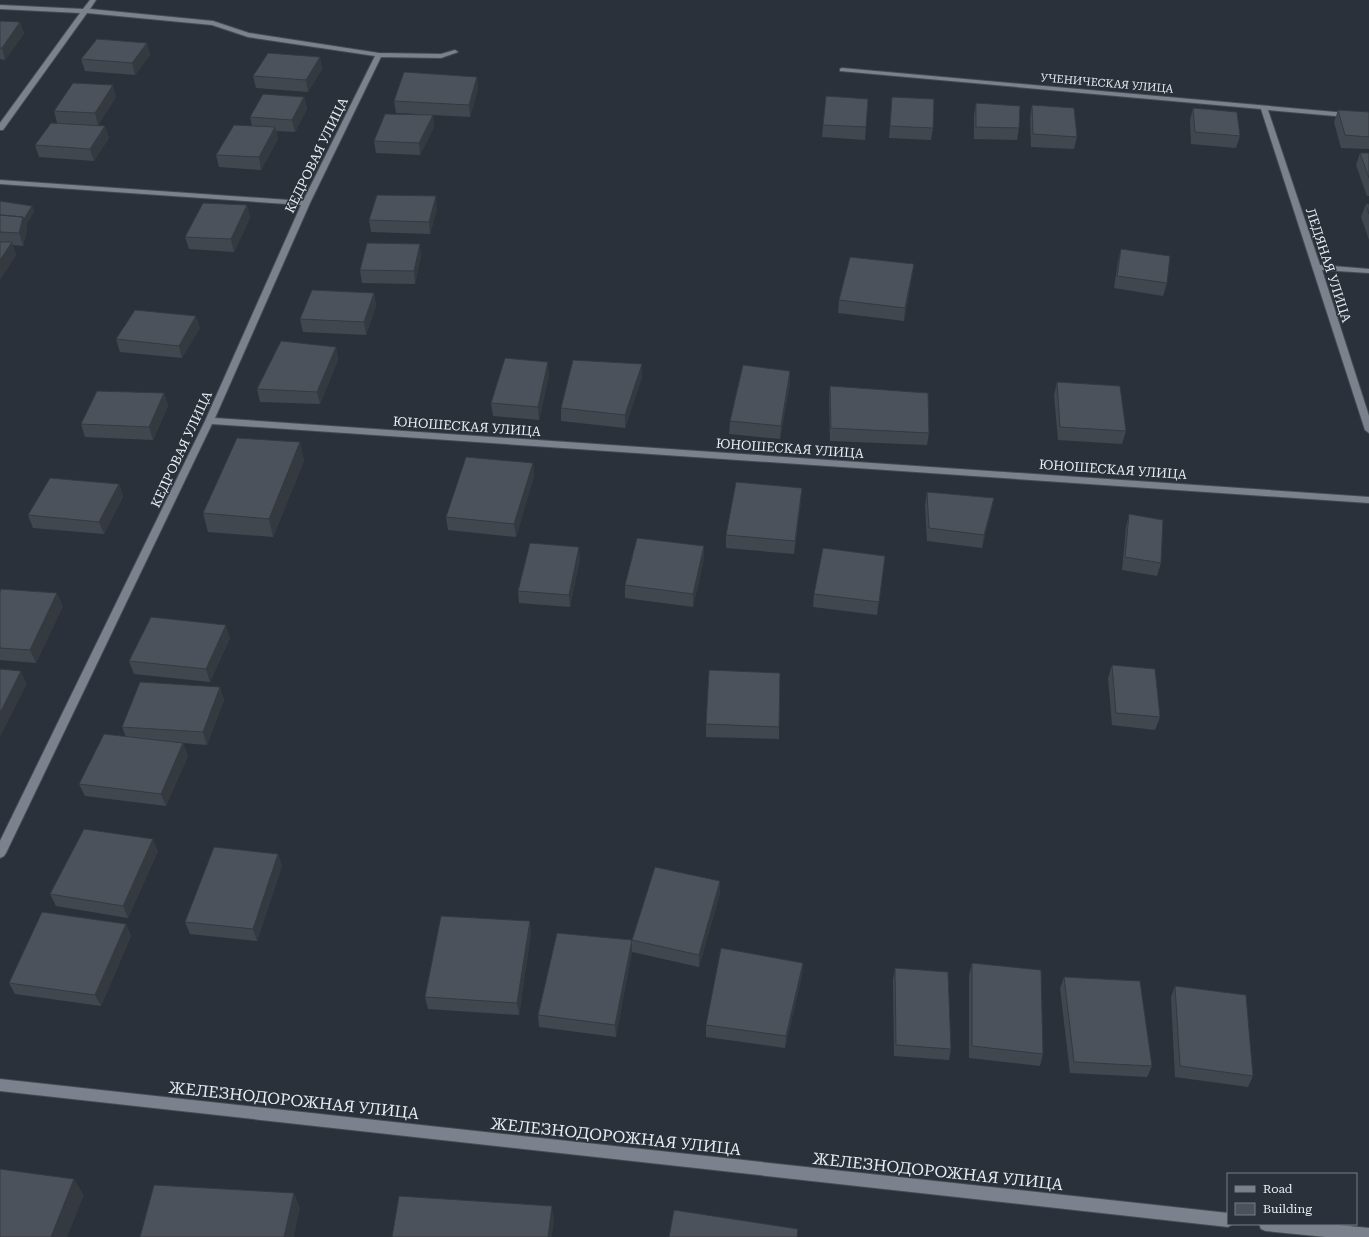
<svg xmlns="http://www.w3.org/2000/svg" width="1369" height="1237" viewBox="0 0 1369 1237" font-family="'Roboto Serif',serif">
<style>
.lines{fill:none;stroke-linecap:round;stroke-linejoin:round}
.minor-casing{stroke:#464c53;stroke-width:2}
.minor{fill:#7b828d;fill-rule:evenodd}
.wall{fill:#41474f}
.shaded-wall{fill:#353940}
.building{fill:#4c525c;stroke:#353940}
.labels{text-anchor:middle;stroke-width:3;stroke-linejoin:round;paint-order:stroke}
.far-street-label{font-size:11px;fill:#e9edf3;stroke:#2b313a}
.street-label{font-size:13px;fill:#e9edf3;stroke:#2b313a}
.near-street-label{font-size:16px;fill:#e9edf3;stroke:#2b313a}
</style>
<rect width="100%" height="100%" fill="#2b313a"/>
<g class="lines">
<!-- minor casing -->
<g class="minor-casing">
<path id="minor" d="M90,0H96L90,9L213,21L249,33L379,53L441,54L455,50L458,52L441,58L381,57L310,203L215,418L1369,497V503L212,424L6,853L4,856L0,858V841L205,421L301,205L0,184V180L303,201L375,56L248,37L212,25L87,13L3,130H0V123L80,13L0,9V5L83,9Z
M842,68L1369,115V119L1268,110L1320,265L1369,269V273L1322,270L1369,416V433L1365,430L1261,109L840,71V69Z
M0,1079L1228,1213V1224H1233L1228,1227L0,1091Z
M1259,1224H1328L1369,1228V1237H1326L1266,1231L1261,1229Z"/>
</g>
<!-- minor -->
<use href="#minor" class="minor"/>
</g>
<!-- wall -->
<path class="wall" d="M0,21L20,22L24,34L5,60L0,59Z
M147,43L150,55L135,75L85,71L81,59Z
M320,57L322,69L308,92L256,88L253,76Z
M477,77L478,89L470,117L433,115L434,127L420,155L376,153L374,141L417,114L396,113L394,101Z
M116,97L98,125L105,126L109,138L94,161L39,157L35,145L57,123L54,111Z
M304,97L307,109L295,132L276,131L278,139L261,170L219,167L216,155L252,126L250,117Z
M892,97L933,128L931,140L889,138Z
M868,99L865,140L822,137L823,125Z
M976,103L1019,128L1017,140L974,139V115Z
M1032,105L1077,137L1074,149L1031,147L1030,117Z
M1193,108L1240,136L1236,148L1191,144L1190,120Z
M1338,110L1369,112V149L1341,148L1334,122Z
M1360,153H1369V196H1367L1356,165Z
M0,201L32,206L34,212L26,225L27,230L23,246L13,245L16,255L0,280Z
M1366,204H1369V240L1361,217Z
M247,205L250,218L234,252L189,249L185,237Z
M437,209L430,234L371,232L369,220Z
M1121,249L1167,283L1163,296L1114,288L1118,261Z
M421,256L415,284L362,283L360,270Z
M912,277L904,321L838,313L839,300Z
M374,293L376,306L366,335L303,332L300,319Z
M200,328L182,358L120,352L116,339Z
M336,347L338,360L320,404L260,402L257,389Z
M549,375L539,420L493,416L491,403Z
M642,377L625,428L561,421V408Z
M1057,382L1126,431L1122,444L1058,440L1054,395Z
M790,383L780,439L729,434L730,421Z
M830,386L929,433L927,445L830,441L829,399Z
M164,393L168,406L153,440L85,437L81,424Z
M300,442L304,461L273,537L208,532L203,513Z
M533,463L534,476L516,537L448,530L446,517Z
M119,484L123,497L104,534L33,528L28,515Z
M927,492L994,498L991,511L982,548L927,541L925,505Z
M801,501L794,554L726,548V535Z
M1129,514L1161,563L1157,576L1122,570L1126,527Z
M885,556L877,615L813,607L814,594Z
M580,559L570,607L519,603L518,591Z
M704,559L693,607L625,598V585Z
M0,592L63,606L36,663L0,660Z
M230,638L210,682L134,674L129,661Z
M1112,665L1160,717L1155,730L1112,725L1108,678Z
M220,687L224,700L207,745L183,743L188,756L166,806L85,796L79,784L126,737L122,727Z
M706,724L779,727V739L706,737Z
M158,851L128,918L56,906L50,894Z
M278,854L282,866L257,941L190,934L185,922Z
M720,881V893L699,967L632,952L616,1037L539,1027L538,1015L632,940Z
M126,924L131,936L101,1006L15,994L9,983Z
M531,933L519,1015L428,1009L425,997Z
M803,963L802,975L785,1048L706,1037V1025Z
M972,963L1043,1054L1040,1066L969,1058V975Z
M895,968L951,1049L949,1060L894,1056L893,980Z
M1064,977L1152,1066L1147,1077L1070,1073L1060,988Z
M1175,986L1253,1076L1248,1087L1175,1077L1171,997Z"/>
<!-- shaded-wall -->
<path class="shaded-wall" d="M20,22L24,34L5,60L2,48Z
M147,43L150,55L135,75L132,63Z
M320,57L322,69L308,92L306,80Z
M477,77L478,89L470,117L469,105Z
M113,85L116,97L98,125L95,113Z
M304,97L307,109L295,132L292,120Z
M433,115L434,127L420,155L419,143Z
M105,126L109,138L94,161L90,149Z
M275,127L278,139L261,170L259,157Z
M436,196L437,209L430,234L429,222Z
M247,205L250,218L234,252L231,239Z
M32,206L34,212L26,225L27,230L23,246L19,233L23,217Z
M12,242L16,255L0,280V260Z
M420,244L421,256L415,284L414,271Z
M914,264L912,277L904,321L905,308Z
M374,293L376,306L366,335L364,322Z
M196,316L200,328L182,358L179,346Z
M336,347L338,360L320,404L317,392Z
M548,362L549,375L539,420L538,407Z
M642,364V377L625,428V415Z
M790,371V383L780,439L781,426Z
M164,393L168,406L153,440L149,427Z
M300,442L304,461L273,537L269,519Z
M533,463L534,476L516,537L514,524Z
M119,484L123,497L104,534L99,522Z
M802,488L801,501L794,554L795,541Z
M994,498L991,511L982,548L984,535Z
M704,546V559L693,607V594Z
M579,547L580,559L570,607L569,595Z
M57,593L63,606L36,663L30,650Z
M226,625L230,638L210,682L206,669Z
M21,671L27,684L0,737V713Z
M220,687L224,700L207,745L203,732Z
M183,743L188,756L166,806L161,794Z
M153,839L158,851L128,918L123,906Z
M278,854L282,866L257,941L253,929Z
M720,881V893L699,967V955Z
M530,921L531,933L519,1015L517,1003Z
M126,924L131,936L101,1006L95,995Z
M632,940V952L616,1037L615,1025Z
M803,963L802,975L785,1048L786,1036Z
M74,1179L84,1195L67,1237H51Z
M294,1193L300,1208L294,1237H284Z
M552,1206L554,1221L552,1237H548Z"/>
<!-- building -->
<path class="building" d="M0,21L20,22L2,48H0Z
M97,39L147,43L132,63L81,59Z
M268,53L320,57L306,80L253,76Z
M404,72L477,77L469,105L394,101Z
M73,83L113,85L95,113L54,111Z
M263,94L304,97L292,120L250,117Z
M826,96L868,99L866,127L823,125Z
M892,97L934,99L933,128L890,126Z
M976,103L1020,106L1019,128L976,127Z
M1032,105L1074,108L1077,137L1033,134Z
M1193,108L1237,112L1240,136L1195,132Z
M1338,110L1369,112V137L1345,135Z
M385,114L433,115L419,143L374,141Z
M51,123L105,126L90,149L35,145Z
M234,125L275,127L259,157L216,155Z
M1360,153H1369V178Z
M377,195L436,196L429,222L369,220Z
M0,201L32,206L24,219L23,217L0,215Z
M203,203L247,205L231,239L185,237Z
M1366,204H1369V214Z
M0,215L23,217L19,233L0,232Z
M0,242H12L0,260Z
M367,243L420,244L414,271L360,270Z
M1121,249L1170,256L1167,283L1117,276Z
M850,257L914,264L905,308L839,300Z
M312,290L374,293L364,322L300,319Z
M135,310L196,316L179,346L116,339Z
M281,341L336,347L317,392L257,389Z
M505,358L548,362L538,407L491,403Z
M573,360L642,364L625,415L561,408Z
M743,365L790,371L781,426L730,421Z
M1057,382L1120,386L1126,431L1060,427Z
M830,386L928,393L929,433L831,428Z
M97,391L164,393L149,427L81,424Z
M237,438L300,442L269,519L203,513Z
M466,457L533,463L514,524L446,517Z
M50,478L119,484L99,522L28,515Z
M736,482L802,488L795,541L726,535Z
M927,492L994,498L984,535L929,528Z
M1129,514L1163,520L1161,563L1125,557Z
M637,538L704,546L693,594L625,585Z
M530,543L579,547L569,595L518,591Z
M823,548L885,556L879,602L814,594Z
M1,589L57,593L30,650L0,648V592Z
M151,617L226,625L206,669L129,661Z
M1112,665L1155,669L1160,717L1116,713Z
M0,669L21,671L0,713Z
M709,670L780,673L779,727L706,724Z
M140,682L220,687L203,732L122,727Z
M104,734L183,743L161,794L79,784Z
M84,829L153,839L123,906L50,894Z
M214,847L278,854L253,929L185,922Z
M655,867L720,881L699,955L632,940L615,1025L538,1015L557,933L632,940Z
M42,912L126,924L95,995L9,983Z
M441,916L530,921L517,1003L425,997Z
M721,948L803,963L786,1036L706,1025Z
M972,963L1041,970L1043,1054L972,1046Z
M895,968L948,972L951,1049L896,1045Z
M1064,977L1140,981L1152,1066L1074,1062Z
M1175,986L1246,995L1253,1076L1180,1066Z
M0,1169L74,1179L51,1237H0Z
M154,1185L294,1193L284,1237H140Z
M399,1196L552,1206L548,1237H392Z
M674,1210L798,1229L797,1237H669Z"/>
<g class="labels">
<!-- far-street labels -->
<g class="far-street-label">
<text transform="translate(1107 83) rotate(5)" y="4">УЧЕНИЧЕСКАЯ УЛИЦА</text>
</g>
<!-- street labels -->
<g class="street-label">
<text transform="translate(316 155) rotate(-64)" y="5">КЕДРОВАЯ УЛИЦА</text>
<text transform="translate(1329 265) rotate(72)" y="5">ЛЕДЯНАЯ УЛИЦА</text>
<text transform="translate(467 426) rotate(4)" y="5">ЮНОШЕСКАЯ УЛИЦА</text>
<text transform="translate(790 448) rotate(4)" y="5">ЮНОШЕСКАЯ УЛИЦА</text>
<text transform="translate(181 449) rotate(-65)" y="5">КЕДРОВАЯ УЛИЦА</text>
<text transform="translate(1113 469) rotate(4)" y="5">ЮНОШЕСКАЯ УЛИЦА</text>
</g>
<!-- near-street labels -->
<g class="near-street-label">
<text transform="translate(294 1100) rotate(6)" y="6">ЖЕЛЕЗНОДОРОЖНАЯ УЛИЦА</text>
<text transform="translate(616 1136) rotate(6)" y="6">ЖЕЛЕЗНОДОРОЖНАЯ УЛИЦА</text>
<text transform="translate(938 1171) rotate(6)" y="6">ЖЕЛЕЗНОДОРОЖНАЯ УЛИЦА</text>
</g>
</g>
<!-- legend -->
<rect x="1227" y="1173" width="130" height="52" fill="#2b313a" stroke="#777c84"/>
<rect x="1235" y="1186" width="20" height="6" fill="#7b828d" stroke="#777c84"/>
<text x="1263" y="1193" font-size="12" fill="#e9edf3">Road</text>
<rect x="1235" y="1203" width="20" height="12" fill="#4c525c" stroke="#777c84"/>
<text x="1263" y="1213" font-size="12" fill="#e9edf3">Building</text>
</svg>
